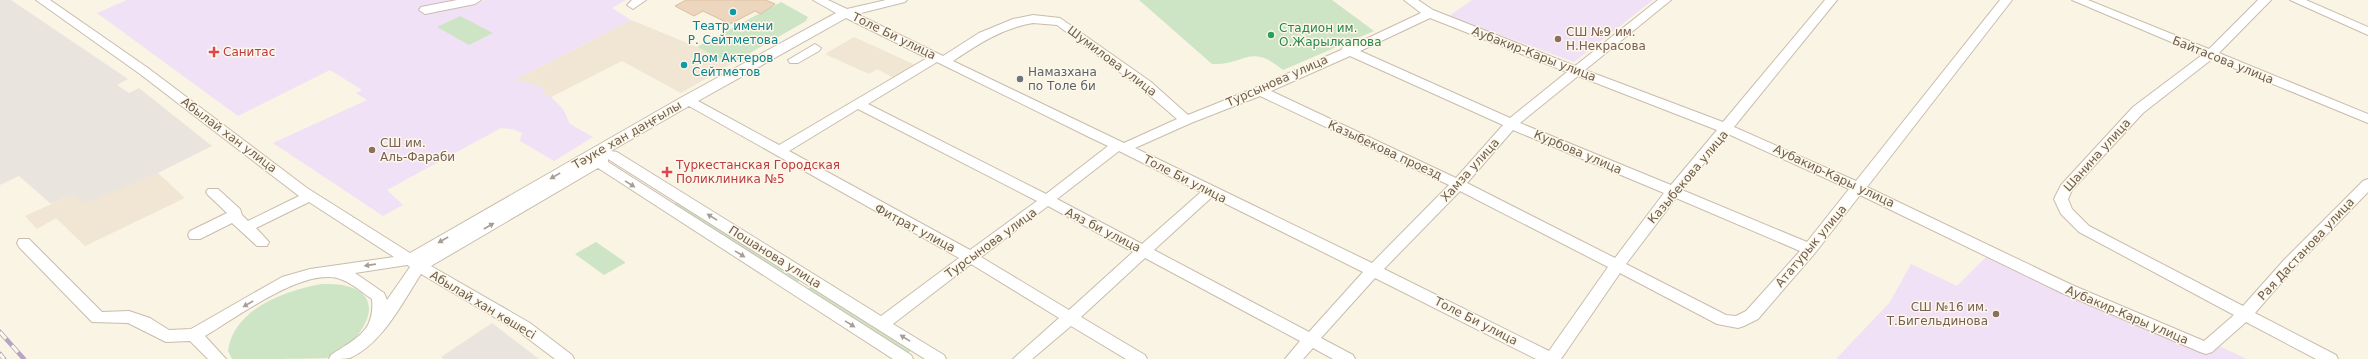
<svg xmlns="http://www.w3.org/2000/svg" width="2368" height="359" viewBox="0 0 2368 359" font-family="'DejaVu Sans',sans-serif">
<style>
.residential{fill:#f0e6d3}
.industrial{fill:#e9e5de}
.education{fill:#f1e1f6}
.green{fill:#cde5c4}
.building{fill:#ecd6be;stroke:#ddbfa1}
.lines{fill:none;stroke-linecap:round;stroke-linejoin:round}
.minor-casing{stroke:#c9bcac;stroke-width:2}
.minor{fill:#fff;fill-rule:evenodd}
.rail-casing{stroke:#b7a4c1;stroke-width:4.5}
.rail{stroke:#fdf8e9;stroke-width:3;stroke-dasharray:9;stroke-linecap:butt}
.oneway{fill:#a99e94}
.culture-dot{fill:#0f9aa8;stroke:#fdf8e9;stroke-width:1.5}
.leisure-dot{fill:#2e9e5b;stroke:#fdf8e9;stroke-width:1.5}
.education-dot{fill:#8d6e63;stroke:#fdf8e9;stroke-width:1.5}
.health-dot{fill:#e0444e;stroke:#fdf8e9;stroke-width:1.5}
.worship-dot{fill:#6b7280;stroke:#fdf8e9;stroke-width:1.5}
.labels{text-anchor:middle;stroke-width:3;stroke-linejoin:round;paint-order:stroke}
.culture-label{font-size:12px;fill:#0d838f;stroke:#fdf8e9}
.leisure-label{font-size:12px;fill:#27864d;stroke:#fdf8e9;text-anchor:start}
.education-label{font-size:12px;fill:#785e54;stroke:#fdf8e9;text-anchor:start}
.street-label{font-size:12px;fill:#6f5d4c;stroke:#fdf8e9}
.health-label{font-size:12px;fill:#be3a42;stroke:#fdf8e9;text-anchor:start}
.worship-label{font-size:12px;fill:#5b616d;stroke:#fdf8e9;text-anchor:start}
</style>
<rect width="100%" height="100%" fill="#f9f4e4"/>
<!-- residential -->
<path class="residential" d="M631,20L697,47L731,64L681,93L622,61L551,97L509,83Z
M854,37L898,57L915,65L894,78L877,69L869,74L825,54Z
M158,173L185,198L85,246L56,218L37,229L25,216L71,195L124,186Z"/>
<!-- industrial -->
<path class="industrial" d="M0,0H11L128,79L117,85L129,93L139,88L212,146L158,173L86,203L71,195L51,204L19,176L0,185Z
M492,323L539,359H444L441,357Z"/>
<!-- education -->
<path class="education" d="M127,0H467L475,4L485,0H626L612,8L631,20L511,82L523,81L544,88L543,93L551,97L563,109L570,124L593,137L554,161L520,141L522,133L512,129L501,128L387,190L403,205L383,216L273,143L367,100L356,93L362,90L330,70L238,116L97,13Z
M1472,0H1653L1574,62L1449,16Z
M1986,257L2208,355L2219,346L2247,359H1836L1890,302L1911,264L1957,286Z"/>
<!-- green -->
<path class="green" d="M1139,0H1332L1374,31L1283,70C1249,42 1245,66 1212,64Z
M781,2L808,17L806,21L731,64L697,47Z
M460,16L493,33L469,45L437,27Z
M679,201L802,279L794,284L671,206Z
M596,242L625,262V263L604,275L575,254Z
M322,284C394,281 373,337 327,358C318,359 247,359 232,359L228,351C233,309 286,290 322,284Z
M813,285L913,349L906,355L805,291Z"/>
<!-- building -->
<path class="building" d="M686,0H766L775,4L761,14L755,11L730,24L703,11L694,16L675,6Z"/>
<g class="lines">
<!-- minor casing -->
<g class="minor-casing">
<path id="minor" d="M36,0H50L148,68L307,188L410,253L682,97L836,13L813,0H828L847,9L886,0H907L905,2L857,14L943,56L979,33L1013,19L1033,15L1060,18L1151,82L1188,115L1255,88L1341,50L1343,47H1349L1421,13L1404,0H1418L1433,10L1575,66L1658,0H1671L1585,70L1723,122L1825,0H1837L1734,127L1856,181L2000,0H2012L1867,187L2072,285L2204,341L2234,315L2079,232L2061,214L2054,199L2061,185L2133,107L2202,55L2072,0H2088L2209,49L2258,0H2271L2219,53L2368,114V123L2212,59L2143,113L2072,190L2068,199L2072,209L2089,226L2243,306L2284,260L2363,181L2368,179V192L2294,268L2255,313L2336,355L2338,359H2316L2246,322L2212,352L2206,354L2200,352L2062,293L1860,195L1815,253L1758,319L1744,326L1738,328L1717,324L1620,273L1561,359H1536L1375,278L1321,338L1353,355L1355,359H1333L1313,348L1303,359H1285L1300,341L1145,258L1081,317L1145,355L1147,359H1126L1071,326L1032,359H1013L1059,318L971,264L893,324L944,355L946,359H925L608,159V162L911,355L913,359H893L598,168L431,266L530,323L572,355L574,359H555L518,331L421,274C402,303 383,343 350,358C345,359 335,359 329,359L331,355C356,338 375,332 372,299C359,290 345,277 329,277C292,276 237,317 205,336L226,359H208L190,341L166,342L128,323L92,322L19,247L17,243L19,239H29L102,312L129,311L150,318L169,330L191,329L282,277L310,269L394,257L309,202L256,228L269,242L267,246H257L232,223L200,239H190L188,235L190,231L227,213L208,195L206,192L208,189H218L240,209L242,215L248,221L299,196L140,74ZM846,18L927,58L779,145L698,101ZM1430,18L1567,72L1510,118L1360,51ZM1033,23L1057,25L1141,88L1177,119L1124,143L953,61C978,44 1003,28 1033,23ZM1350,56L1503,125L1456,178L1271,91ZM937,62L1089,137L1108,146L1046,194L868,104ZM1578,76L1717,130L1671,185L1520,123ZM1260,96L1449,185L1372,263L1135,148L1191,123ZM689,106L959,258L881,316L617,152L611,151ZM858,109L1037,201L970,250L789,151ZM1513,130L1664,193L1615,258L1467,183ZM1728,134L1849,189L1807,242L1682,190ZM1119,151L1201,192L1142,244L1057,199ZM1460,191L1608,267L1549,351L1384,269ZM1212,197L1363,272L1309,332L1154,250ZM1676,198L1800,251L1746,311L1736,316L1726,315L1626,264ZM1048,206L1133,252L1069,310L981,257ZM407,265L410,267L387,300L384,293L355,273Z
M457,0H481L475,4L425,14L419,10L421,7Z
M632,0H646L633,9L627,5Z
M2290,0H2306L2368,27V35Z
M815,44L821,48L819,51L798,63H790L788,60Z"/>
</g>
<!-- minor -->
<use href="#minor" class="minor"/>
<!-- rail casing -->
<g class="rail-casing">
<path id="rail" d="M0,332L24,359
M0,354L4,359"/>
</g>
<!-- rail -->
<use href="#rail" class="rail"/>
</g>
<!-- one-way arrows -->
<defs><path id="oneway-solid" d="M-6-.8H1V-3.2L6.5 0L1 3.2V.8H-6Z"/></defs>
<g class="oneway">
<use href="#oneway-solid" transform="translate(555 176) rotate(150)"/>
<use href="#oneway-solid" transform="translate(630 184) rotate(32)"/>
<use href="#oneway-solid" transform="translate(712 217) rotate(-148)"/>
<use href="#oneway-solid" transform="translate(489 226) rotate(-30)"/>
<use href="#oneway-solid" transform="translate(443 240) rotate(150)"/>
<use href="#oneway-solid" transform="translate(740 254) rotate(32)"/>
<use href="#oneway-solid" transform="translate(370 265) rotate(172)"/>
<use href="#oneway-solid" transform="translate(248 304) rotate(150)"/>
<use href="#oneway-solid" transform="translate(850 324) rotate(32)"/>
<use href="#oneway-solid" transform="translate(905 338) rotate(-148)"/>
</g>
<!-- markers -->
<g class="culture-dot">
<circle cx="733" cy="12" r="4"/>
<circle cx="684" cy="65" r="4"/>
</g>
<circle class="leisure-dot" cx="1271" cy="35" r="4"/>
<g class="education-dot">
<circle cx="1558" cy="39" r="4"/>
<circle cx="372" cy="150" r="4"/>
<circle cx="1996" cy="314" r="4"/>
</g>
<g class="health-dot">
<path d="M212 46h4v4h4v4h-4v4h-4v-4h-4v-4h4z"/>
<path d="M665 166h4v4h4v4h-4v4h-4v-4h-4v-4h4z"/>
</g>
<circle class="worship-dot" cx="1020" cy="79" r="4"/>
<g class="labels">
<!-- culture labels -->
<g class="culture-label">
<text x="733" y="30">Театр имени<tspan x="733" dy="14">Р. Сейтметова</tspan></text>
<text x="692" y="62" text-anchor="start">Дом Актеров<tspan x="692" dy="14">Сейтметов</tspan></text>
</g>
<!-- leisure labels -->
<g class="leisure-label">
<text x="1279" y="32">Стадион им.<tspan x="1279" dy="14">О.Жарылкапова</tspan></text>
</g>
<!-- education labels -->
<g class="education-label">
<text x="1566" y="36">СШ №9 им.<tspan x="1566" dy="14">Н.Некрасова</tspan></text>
<text x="380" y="147">СШ им.<tspan x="380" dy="14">Аль-Фараби</tspan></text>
<text x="1988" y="311" text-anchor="end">СШ №16 им.<tspan x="1988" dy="14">Т.Бигельдинова</tspan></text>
</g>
<!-- street labels -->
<g class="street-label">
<text transform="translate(894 36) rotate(26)" y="4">Толе Би улица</text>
<text transform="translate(1534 54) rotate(21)" y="4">Аубакир-Кары улица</text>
<text transform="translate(2223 60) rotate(22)" y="4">Байтасова улица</text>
<text transform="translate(1112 61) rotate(37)" y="4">Шумилова улица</text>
<text transform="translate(1277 81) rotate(-24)" y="4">Турсынова улица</text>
<text transform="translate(229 135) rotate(37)" y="4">Абылай хан улица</text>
<text transform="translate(627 135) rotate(-30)" y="4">Тәуке хан даңғылы</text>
<text transform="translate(1385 150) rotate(25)" y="4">Казыбекова проезд</text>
<text transform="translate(1578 152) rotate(23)" y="4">Курбова улица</text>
<text transform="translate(2097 155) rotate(-48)" y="4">Шанина улица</text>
<text transform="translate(1470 170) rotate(-48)" y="4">Хамза улица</text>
<text transform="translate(1834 176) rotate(25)" y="4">Аубакир-Кары улица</text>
<text transform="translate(1688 177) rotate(-50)" y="4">Казыбекова улица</text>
<text transform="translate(1185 179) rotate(27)" y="4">Толе Би улица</text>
<text transform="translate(915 228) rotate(28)" y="4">Фитрат улица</text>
<text transform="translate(1103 230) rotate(27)" y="4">Аяз би улица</text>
<text transform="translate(991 243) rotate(-36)" y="4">Турсынова улица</text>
<text transform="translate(1811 246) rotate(-50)" y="4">Ататурык улица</text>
<text transform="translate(2306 249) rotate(-47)" y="4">Рая Дастанова улица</text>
<text transform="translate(775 257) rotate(32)" y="4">Пошанова улица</text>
<text transform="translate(483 305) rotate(31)" y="4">Абылай хан көшесі</text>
<text transform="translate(2127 315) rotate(23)" y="4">Аубакир-Кары улица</text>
<text transform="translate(1476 321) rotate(27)" y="4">Толе Би улица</text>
</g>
<!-- health labels -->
<g class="health-label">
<text x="223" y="56">Санитас</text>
<text x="676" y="169">Туркестанская Городская<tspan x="676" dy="14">Поликлиника №5</tspan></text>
</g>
<!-- worship labels -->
<g class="worship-label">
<text x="1028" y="76">Намазхана<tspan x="1028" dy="14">по Толе би</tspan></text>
</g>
</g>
</svg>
